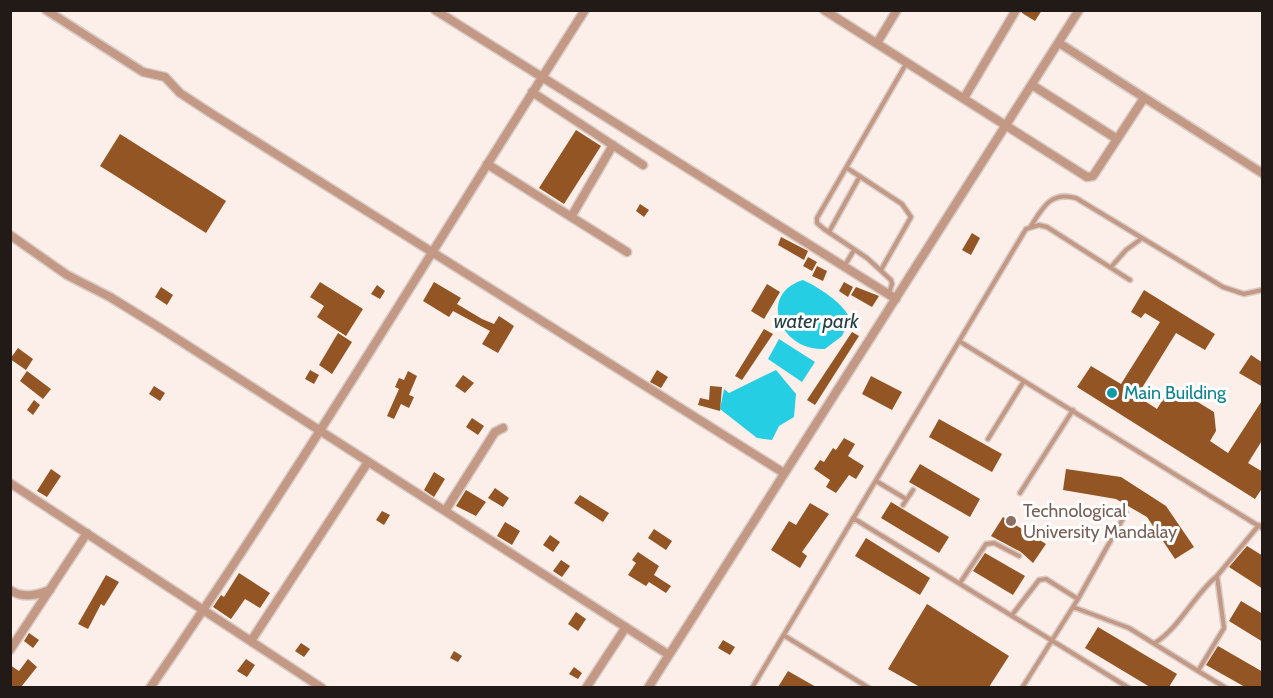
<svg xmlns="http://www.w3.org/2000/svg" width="1273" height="698" viewBox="0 0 1273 698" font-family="Cabin,sans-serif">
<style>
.water{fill:#26cee4}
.building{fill:#935524}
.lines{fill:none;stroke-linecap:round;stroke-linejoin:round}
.lane-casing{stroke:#d9ccc6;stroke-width:7}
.street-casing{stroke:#d9ccc6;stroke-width:11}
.lane{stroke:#c39985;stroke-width:4}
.street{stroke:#c39985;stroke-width:8}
.culture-dot{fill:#0f9aa8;stroke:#fff;stroke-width:2}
.education-dot{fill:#8d6e63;stroke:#fff;stroke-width:2}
.labels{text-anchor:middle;stroke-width:6;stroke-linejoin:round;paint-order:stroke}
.culture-label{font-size:18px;fill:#0d838f;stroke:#fff;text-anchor:start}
.education-label{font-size:18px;fill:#785e54;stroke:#fff;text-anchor:start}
.water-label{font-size:20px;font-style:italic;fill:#263f43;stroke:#fff}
</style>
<rect width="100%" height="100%" fill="#fceee8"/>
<!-- water -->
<path class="water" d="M803,280C818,287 844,303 850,319L842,336L825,349C780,352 757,294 803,280Z
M779,339L815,362L802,382L768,359Z
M776,370L796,394L794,417L779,426L772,440L757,438L720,409L724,389L729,393Z"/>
<!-- building -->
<path class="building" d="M1022,10H1042L1035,21L1022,13Z
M576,130L601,146L564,204L539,188Z
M120,134L226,201L206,233L100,166Z
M640,204L649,210L644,217L636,211Z
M972,233L980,238L971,255L962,250Z
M781,237L808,251L804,260L778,245Z
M808,257L817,262L812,271L803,266Z
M817,266L827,271L823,281L812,276Z
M320,282L363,309L346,336L317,317L324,306L310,297Z
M434,282L461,298L457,304L482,319L494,324L499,316L514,326L498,353L482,344L490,331L453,311L449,317L423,301Z
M844,282L853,287L848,297L839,291Z
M767,284L780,292L764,319L751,311Z
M377,285L385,291L380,299L371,294Z
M161,287L173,295L167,305L155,297Z
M856,287L879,296L872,307L851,295Z
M1144,290L1215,334L1205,350L1176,333L1137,396L1157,409L1165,396L1178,390L1214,412L1216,431L1210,441L1228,453L1263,399V439L1248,463L1263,472V487L1255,499L1077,387L1091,366L1121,384L1160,322L1145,313L1141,318L1131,312Z
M764,329L773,334L742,380L735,376Z
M852,332L859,336L815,405L807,400Z
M338,333L352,342L332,374L319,365Z
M18,348L33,359L26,370L10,359Z
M1251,355L1263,363V387L1239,373Z
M310,370L319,375L314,384L305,379Z
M657,370L668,377L661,388L650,382Z
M27,371L51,389L43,399L20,381Z
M408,371L417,376L409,395L414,397L409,408L401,404L394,419L387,416L399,389L395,387L399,378L404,380Z
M463,375L474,383L465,393L455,386Z
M871,376L902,392L892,410L862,394Z
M154,386L165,393L160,401L149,394Z
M710,386L722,387L720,411L698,405L700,398L709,400Z
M34,400L40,405L33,415L27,410Z
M472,418L484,426L478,435L466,427Z
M939,419L1002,454L992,472L929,437Z
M844,438L855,444L848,456L864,466L856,479L849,475L836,493L826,487L830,480L814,469L820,460L824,462L833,448L836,450Z
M920,464L980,499L970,517L909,482Z
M51,469L61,476L47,497L37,491Z
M1066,469L1121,477L1166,506L1194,547L1175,559L1147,517L1116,499L1063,490Z
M434,472L445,479L434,497L424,490Z
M495,488L509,498L503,507L488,498Z
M466,490L486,502L476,516L456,506Z
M580,495L609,513L603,522L574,503Z
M891,502L949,537L939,553L881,518Z
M810,503L829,514L802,552L807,556L800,568L771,550L789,521L796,525Z
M382,511L390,515L384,525L376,520Z
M1003,517L1046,544L1033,563L1021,552L991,536Z
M505,522L520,531L512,545L497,536Z
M654,529L672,541L666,550L648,538Z
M550,535L560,542L553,552L543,545Z
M866,538L930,578L920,595L855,556Z
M1247,546L1263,556V589L1229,567Z
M638,552L659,566L654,575L671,586L666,593L649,582L646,586L628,575L636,563L632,560Z
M985,553L1025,576L1013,595L973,571Z
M561,560L570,566L562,577L553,571Z
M239,573L270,593L260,608L245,599L231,619L213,607L221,595L224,597Z
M106,575L119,582L104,606L101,604L88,629L78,624Z
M1241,601L1263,614V642L1229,621Z
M927,604L1009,656L989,687H920L888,669Z
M576,612L586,619L578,631L568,624Z
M1098,627L1177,674L1169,687H1150L1085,648Z
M29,633L39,640L33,648L24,641Z
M723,640L735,647L730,655L718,648Z
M301,643L310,649L304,657L295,651Z
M1218,646L1263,672V687H1245L1206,665Z
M454,651L462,656L458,662L450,658Z
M28,659L37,667L21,687H10V665L19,671Z
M246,659L255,665L247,677L237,671Z
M574,667L582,673L578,679L569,674Z
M788,671L816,687H778Z"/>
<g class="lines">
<!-- lane casing -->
<g class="lane-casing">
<path id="lane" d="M847,168L902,204L911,217L881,270
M1031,226C1043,207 1051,191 1076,198L1223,287L1244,294L1262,290
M829,232L860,176
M845,265L854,250
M1111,267L1126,250L1141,239
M889,293L892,284L891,280L867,258L824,229L817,223V218L906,64
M959,341L1262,528
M988,439L1024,381
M876,481L906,499
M1020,493L1073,410
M903,505L913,490
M853,518L1129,688
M960,583L986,544L994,543L1019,556
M1073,607L1129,628L1198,671
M1012,615L1039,580L1046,579L1078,599
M785,636L869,688
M1155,643C1180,627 1193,596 1217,576
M752,688L1026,229L1039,225L1047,227L1130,280
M1022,688L1078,599L1126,513
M1226,688L1198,671L1224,628L1217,576L1259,525"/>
</g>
<!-- street casing -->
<g class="street-casing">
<path id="street" d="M46,10L143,72L165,77L180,93L209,112L784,473
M435,10L896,299
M824,10L1087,177L1093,176L1144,98
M877,43L897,10
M1059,43L1262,173
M1032,85L1117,139
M532,92L643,165
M964,98L1016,10
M487,164L627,252
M571,217L613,145
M10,235L67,275L110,297L157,326L669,655
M10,483L322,688
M445,511L495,432L503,428
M10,590C23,599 37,595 50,590
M251,641L368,462
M10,650L87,533
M150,688C303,467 440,236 585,10
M586,688L626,627
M648,688L1079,10"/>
</g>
<!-- lane -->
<use href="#lane" class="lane"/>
<!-- street -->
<use href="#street" class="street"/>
</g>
<!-- markers -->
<circle class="culture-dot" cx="1112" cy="393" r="6"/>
<circle class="education-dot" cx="1011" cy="521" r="6"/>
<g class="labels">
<!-- culture labels -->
<g class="culture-label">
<text x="1124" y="399">Main Building</text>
</g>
<!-- education labels -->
<g class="education-label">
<text x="1023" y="517">Technological<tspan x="1023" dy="21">University Mandalay</tspan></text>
</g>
<!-- water labels -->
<g class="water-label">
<text x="816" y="328">water park</text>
</g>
</g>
<!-- border -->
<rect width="1273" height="698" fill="none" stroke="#221a16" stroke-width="24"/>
</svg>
